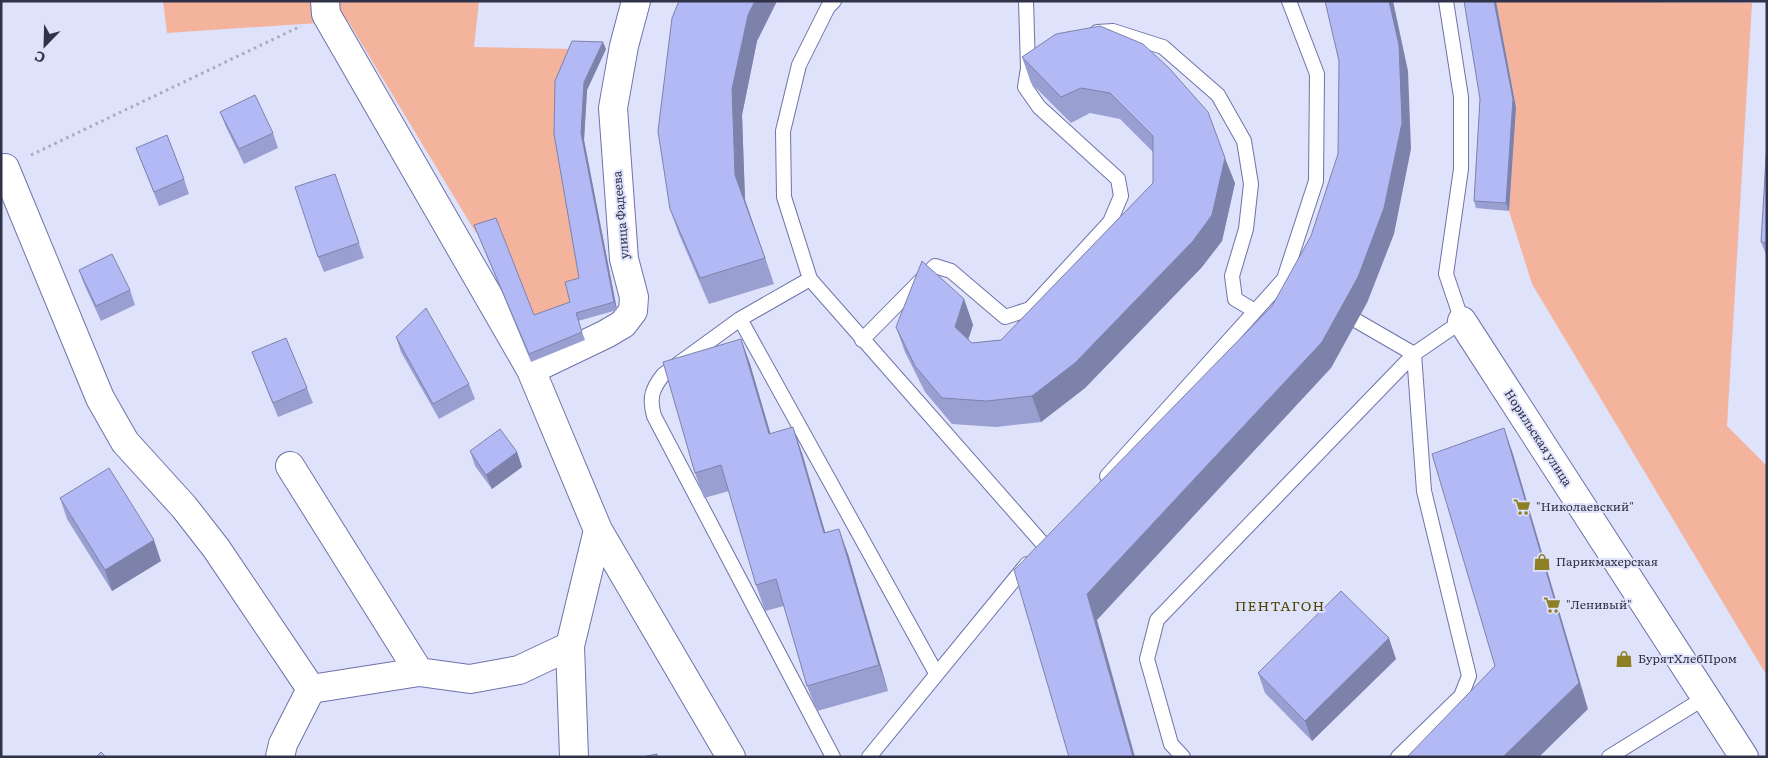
<svg xmlns="http://www.w3.org/2000/svg" width="1768" height="758" viewBox="0 0 1768 758" font-family="Literata,serif">
<style>
.green{fill:#f4b39d}
.lines{fill:none;stroke-linecap:round;stroke-linejoin:round}
.lane-casing{stroke:#6e73aa;stroke-width:16}
.street-casing{stroke:#6e73aa;stroke-width:30}
.path{stroke:#a6aac2;stroke-width:3;stroke-dasharray:2.5 4;stroke-linecap:butt}
.lane{stroke:#fff;stroke-width:14}
.street{stroke:#fff;stroke-width:28}
.wall{fill:#9a9fd2}
.shaded-wall{fill:#7d82ab}
.building{fill:#b3b9f4;stroke:#7d82ab}
.labels{text-anchor:middle;stroke-width:4;stroke-linejoin:round;paint-order:stroke}
.street-label{font-size:12px;fill:#2f3249;stroke:#dee2fb}
.poi-label{font-size:12px;fill:#2f3249;stroke:#dee2fb;text-anchor:start}
.neighbourhood-label{font-size:14px;letter-spacing:1px;fill:#4f4501;stroke:#dee2fb}
</style>
<rect width="100%" height="100%" fill="#dee2fb"/>
<!-- green -->
<path class="green" d="M163,1H479L474,47L575,49L581,285L573,310L536,322L499,225L476,233L348,21L167,33Z
M1496,1L1752,3L1727,426L1767,466V676L1532,284L1509,211L1516,107Z"/>
<g class="lines">
<!-- lane casing -->
<g class="lane-casing">
<path id="lane" d="M834,1L828,7L799,65L783,131L784,197L810,279L1044,545
M1026,1L1028,68
M1097,32L1113,31L1163,47L1218,95L1244,141L1251,184L1246,229L1232,276L1235,299L1255,311
M810,279L740,319L663,375C652,389 649,398 654,416L833,757
M740,319L936,673
M1357,321L1414,354
M862,340L935,266L951,271L1005,317L1030,309L1110,222L1121,196L1118,179L1039,107L1025,87L1028,68L1038,57
M1107,476L1284,279L1316,181L1317,74L1289,1
M869,757L1027,564
M1183,757L1171,744L1147,659L1157,620L1414,354L1462,321L1446,274L1461,169V97L1446,1
M1398,757L1461,696L1469,676L1424,491L1414,354
M1609,757L1706,697"/>
</g>
<!-- street casing -->
<g class="street-casing">
<path id="street" d="M325,1L326,14L531,370L598,530L731,757
M5,168L100,398L125,442L184,507L216,548L311,689
M1462,321L1744,757
M531,370L606,334L623,324L633,311L634,297L624,259L613,108L624,46L636,1
M290,466L419,672
M280,757L283,744L311,689L419,672L470,679L519,670L570,646
M574,757L570,646L598,530"/>
</g>
<!-- path -->
<path class="path" d="M31,155L301,26"/>
<!-- lane -->
<use href="#lane" class="lane"/>
<!-- street -->
<use href="#street" class="street"/>
</g>
<!-- wall -->
<path class="wall" d="M679,1H777L757,41L742,115L745,200L774,284L709,304L679,234L670,209Z
M1056,34L1235,183L1222,241L1202,267L1085,388L1041,422L996,427L952,424L925,392L905,352L896,327L964,299L973,325L968,340L972,343L1001,340L1153,183V152L1120,119L1090,113L1071,123L1031,83L1022,57Z
M606,49L587,90L584,140L617,310L578,321L585,340L531,362L474,225L534,315L570,302L579,278L554,134Z
M1480,99L1516,107L1509,211L1476,208L1474,201Z
M220,112L273,133L278,148L244,164L226,127Z
M1767,142V257L1761,242Z
M136,148L184,179L189,194L159,206Z
M335,174L364,258L324,272L318,257Z
M79,270L130,290L135,305L101,321L84,284Z
M396,337L469,384L475,399L439,419L401,352Z
M741,339L750,364L770,433L802,453L825,533L848,554L888,691L817,711L807,686L784,606L765,611L756,585L729,491L704,498L695,473Z
M252,352L307,388L313,403L278,417Z
M470,451L517,452L522,467L492,489L475,466Z
M60,498L161,561L112,591L67,519Z
M1396,659L1312,741L1265,693L1258,673Z"/>
<!-- shaded-wall -->
<path class="shaded-wall" d="M755,1H777L757,41L742,115L745,200L774,284L735,175L732,89L748,15Z
M1389,1H1393L1408,71L1411,149L1394,234L1367,303L1331,368L1097,620L1135,757H1133L1087,594L1322,342Z
M1494,1H1496L1516,107L1509,211L1506,203Z
M603,42L606,49L587,90L584,140L617,310L614,302L581,133L584,82Z
M1225,158L1235,183L1222,241L1202,267L1085,388L1041,422L1032,396Z
M964,299L973,325L964,352L955,327Z
M741,339L750,364L778,459L769,434Z
M793,427L802,453L833,559L824,533Z
M1504,428L1513,454L1588,709L1539,757H1503Z
M517,452L522,467L492,489L486,475Z
M839,529L848,554L888,691L879,665Z
M154,540L161,561L112,591L105,570Z
M1389,638L1396,659L1312,741L1305,721Z"/>
<!-- building -->
<path class="building" d="M679,1H755L748,15L732,89L735,175L765,258L700,278L670,209L658,131L672,18Z
M1325,1H1389L1399,45L1402,123L1384,208L1358,277L1322,342L1087,594L1133,757H1069L1014,570L1272,306L1311,236L1338,154L1339,61Z
M1464,1H1494L1513,99L1506,203L1474,201L1480,99Z
M1100,26L1143,44L1169,68L1208,112L1225,158L1212,215L1193,241L1075,363L1032,396L987,401L942,398L915,366L896,327L922,261L964,299L955,327L972,343L1001,340L1153,183V136L1110,93L1081,88L1061,97L1022,57L1056,34Z
M572,41L603,42L584,82L581,133L614,302L576,313L582,332L529,354L474,225L496,218L534,315L570,302L565,282L579,278L554,134L555,81Z
M255,95L273,133L239,149L220,112Z
M167,135L184,179L154,192L136,148Z
M1767,142V243L1761,242Z
M335,174L359,243L318,257L295,187Z
M112,254L130,290L96,306L79,270Z
M426,308L469,384L433,404L396,337Z
M286,338L307,388L273,403L252,352Z
M741,339L769,434L793,427L824,533L839,529L879,665L807,686L776,579L756,585L721,465L695,473L663,362Z
M1504,428L1579,683L1503,757H1407L1495,666L1432,454Z
M500,429L517,452L486,475L470,451Z
M109,468L154,540L105,570L60,498Z
M1341,591L1389,638L1305,721L1258,673Z
M101,752L106,757H96Z
M657,754V757H642Z"/>
<!-- icons -->
<defs>
<g id="supermarket-bare" transform="scale(1.35)"><path d="M-6-5.5h2.5l.6 2H6L4.5 2H-2.5L-4.4-4H-6ZM-1.5 3.2a1.3 1.3 0 1 0 .1 0ZM3 3.2a1.3 1.3 0 1 0 .1 0Z" fill="#8e7f26" stroke="#dee2fb" stroke-width="2.5" paint-order="stroke"/></g>
<g id="shop-bare" transform="scale(1.35)"><path d="M-5-2.5h2.3a2.7 3.5 0 0 1 5.4 0H5L5.5 6h-11ZM-1.5-2.5h3a1.5 2.3 0 0 0-3 0Z" fill="#8e7f26" stroke="#dee2fb" stroke-width="2.5" paint-order="stroke"/></g>
</defs>
<g fill-rule="evenodd">
<use href="#supermarket-bare" x="1522" y="507"/>
<use href="#shop-bare" x="1542" y="562"/>
<use href="#supermarket-bare" x="1552" y="605"/>
<use href="#shop-bare" x="1624" y="659"/>
</g>
<g class="labels">
<!-- street labels -->
<g class="street-label">
<text transform="translate(621 215) rotate(-95)" y="4">улица Фадеева</text>
<text transform="translate(1538 438) rotate(57)" y="4">Норильская улица</text>
</g>
<!-- poi labels -->
<g class="poi-label">
<text x="1536" y="511">"Николаевский"</text>
<text x="1556" y="566">Парикмахерская</text>
<text x="1566" y="609">"Ленивый"</text>
<text x="1638" y="663">БурятХлебПром</text>
</g>
<!-- neighbourhood labels -->
<g class="neighbourhood-label">
<text x="1280" y="611">ПЕНТАГОН</text>
</g>
</g>
<!-- border -->
<rect width="1768" height="758" fill="none" stroke="#2f3249" stroke-width="5"/>
<!-- north arrow -->
<g transform="translate(45 45) rotate(203)" stroke="#dee2fb" stroke-width="4" paint-order="stroke">
<path d="M0-4L9 19L0 12L-9 19Z" fill="#2f3249"/>
<text y="-8" font-size="14" font-weight="bold" text-anchor="middle" fill="#2f3249">С</text>
</g>
</svg>
